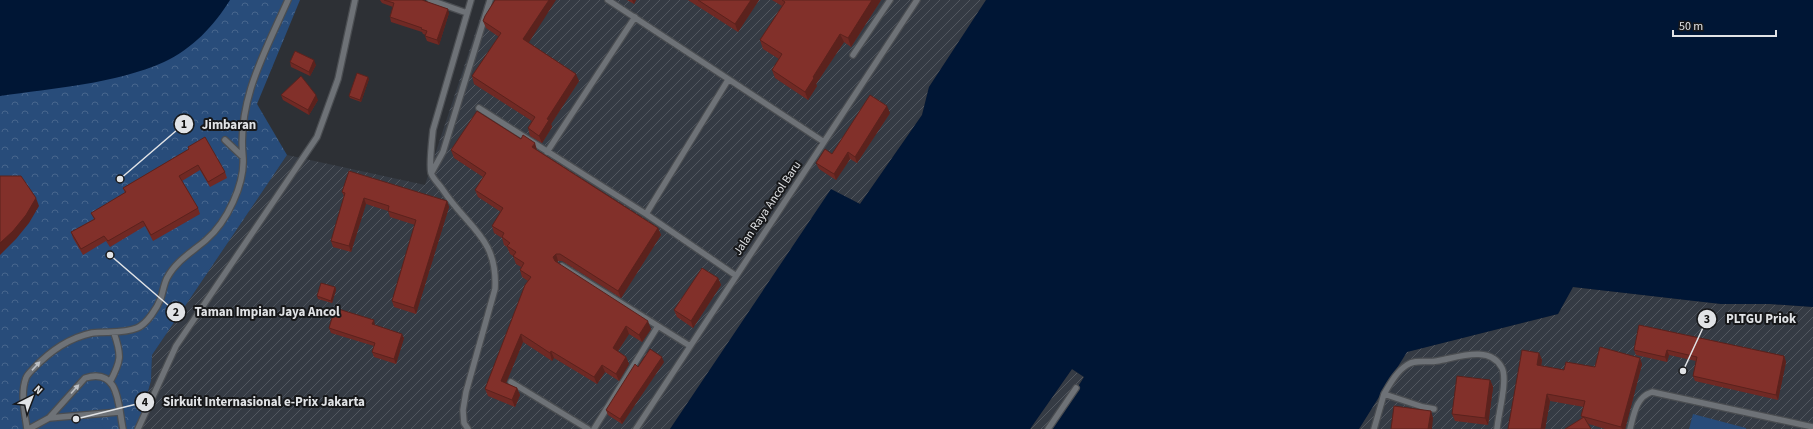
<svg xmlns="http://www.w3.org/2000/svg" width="1813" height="429" viewBox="0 0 1813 429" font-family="'Source Sans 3',sans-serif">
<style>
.industrial{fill:url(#industrial-furrows)}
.park{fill:url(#park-crowns)}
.pitch{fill:#284c7a}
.water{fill:#001635}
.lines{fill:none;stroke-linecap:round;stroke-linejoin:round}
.lane-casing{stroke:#4a4d51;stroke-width:8}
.lane{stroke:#6e7277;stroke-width:5.5}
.wall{fill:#702924}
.shaded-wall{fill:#5b221d}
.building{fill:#82302a;stroke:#5b221d}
.oneway{fill:#bec1c5}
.labels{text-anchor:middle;stroke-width:4;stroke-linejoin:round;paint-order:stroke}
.street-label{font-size:12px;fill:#e1e3e6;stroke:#17181a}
.leader{fill:none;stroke:#e1e3e6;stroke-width:1.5}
.callout-dot{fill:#e1e3e6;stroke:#17181a;stroke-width:1.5}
.mark-label{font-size:12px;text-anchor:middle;font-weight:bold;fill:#111}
.callout-label{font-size:13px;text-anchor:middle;font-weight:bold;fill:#e1e3e6;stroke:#17181a;stroke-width:4;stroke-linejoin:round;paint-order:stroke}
</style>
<defs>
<pattern id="industrial-furrows" width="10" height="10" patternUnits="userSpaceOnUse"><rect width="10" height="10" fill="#353b44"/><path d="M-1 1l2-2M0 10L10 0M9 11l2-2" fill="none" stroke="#52575f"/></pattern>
<pattern id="park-crowns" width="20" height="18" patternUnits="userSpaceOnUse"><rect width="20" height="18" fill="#284c7a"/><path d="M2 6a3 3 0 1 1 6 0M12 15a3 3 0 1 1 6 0" fill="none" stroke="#47668d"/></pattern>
</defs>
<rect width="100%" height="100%" fill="#2d3035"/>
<!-- industrial -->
<path class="industrial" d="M486,0H986L929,87L922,115L860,204L831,190L670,429H137L151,381L152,355L287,155L425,185Z
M1573,287L1721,304H1770L1813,307V429H1359L1406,352L1558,314Z
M1072,369L1084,377L1052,429H1030Z"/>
<!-- park -->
<path class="park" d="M0,0H300L257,104L287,155L152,355L151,381L137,429H0Z"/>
<!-- pitch -->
<path class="pitch" d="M1693,414L1746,428V429H1689Z
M75,415L101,424L104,429H49L56,423Z"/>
<!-- water -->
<path class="water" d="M0,0H230C214,26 192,49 164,62C115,84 53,88 0,96Z
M986,0H1813V307L1770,304H1721L1573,287L1558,314L1407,352L1359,429H1052L1084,377L1072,369L1030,429H670L831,189L860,204L922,115L929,87Z"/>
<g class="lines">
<!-- lane casing -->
<g class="lane-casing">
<path id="lane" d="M430,0L467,13
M608,0L824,142
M853,55L890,0
M479,108L646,214L735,275
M547,152L635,17
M243,157C237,100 266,50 288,0
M432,172L443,152L490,0
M646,214L728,80
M562,266L690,346
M110,382C121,361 122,356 114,333
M511,382L588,429
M1434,409L1423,407L1384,394C1390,384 1397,371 1407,365C1415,359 1427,363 1437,361C1456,358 1490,344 1502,368C1508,380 1498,415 1497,429
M49,418L119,412
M27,429C25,413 20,394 26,378C27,375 31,371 33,369C49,352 68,338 92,333C106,331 123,334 137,328C147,324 157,308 161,298C163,291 164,284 167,278C176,261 192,252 206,240C227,222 245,184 243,157L225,140
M29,429L49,418L85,378C120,367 118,406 123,429
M138,429L176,346L317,137L338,79L355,0
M468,429L464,423L463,410L466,392L495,289C498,238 468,228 443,190C440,185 433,179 431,173C429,164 432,140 433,130L471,0
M594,429L658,326
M636,429L917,0
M1048,429L1076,388
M1374,429L1384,394
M1630,429C1634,414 1636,397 1652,392L1813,427"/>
</g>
<!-- lane -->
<use href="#lane" class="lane"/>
</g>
<!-- wall -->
<path class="wall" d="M380,0H422L449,13L439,45L427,41L425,36L426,35L423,34L422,32L391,22L390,17L393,7L382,3Z
M627,0H636L634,4Z
M688,0H759L738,32Z
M772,0H881L851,47L844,42L816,84L817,86L808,100L775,78L772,70L779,59L763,49L760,40L782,6Z
M483,21L529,43L579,81L551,124L552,127L542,143L530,136L528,128L532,121L474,84L472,76L499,37L486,28Z
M290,62L316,65L310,76L291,67Z
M369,79L361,102L350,98L349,96Z
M281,95L318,100L309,115L283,100Z
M890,113L857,163L850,159L836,180L819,169L816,163L832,154Z
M188,147L225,172L227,178L210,187L200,170L182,181L198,208L200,214L153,241L145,226L110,247L106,241L83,255L73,238L71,232L94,219L91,213L125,193L123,188L189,149Z
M451,150H537L658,228L661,235L621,298L562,261H558L557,263L651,329L642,342L629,334L618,351L626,357L629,364L619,381L605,372L597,384L554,358L552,361L523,342L506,383L517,388L520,395L515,407L488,396L485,389L528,281L522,277L520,270L521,267L516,264L513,256L510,254L507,247L504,245L502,238L494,233L492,226L501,212L478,197L475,190L483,177L454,158Z
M342,192L447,201L449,207L416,314L394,307L392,301L415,225L390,217L388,211L366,204L351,252L333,247L331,241L344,196Z
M718,278L721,285L693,328L677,317L674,310Z
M335,287L336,290L332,303L318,299L317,296Z
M375,325L404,338L396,364L374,357L372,352L374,346L331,333L329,328Z
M1639,325L1784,356L1786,362L1778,400L1695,381L1693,376L1696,361L1669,355L1667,362L1636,355L1634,350Z
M1539,353L1542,360L1541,366L1564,370L1595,367L1642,364L1625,429H1605L1589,424L1582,419L1581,416L1584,407L1550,401L1545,429Z
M664,362L622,424L608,415L606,410Z
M1490,380L1493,387L1488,425L1455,421L1452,414Z"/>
<!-- shaded-wall -->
<path class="shaded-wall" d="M549,0H556L526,47L523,39Z
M632,0H636L634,4Z
M751,0H759L738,32L735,24Z
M872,0H881L851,47L848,38Z
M448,9L449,13L439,45L437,40Z
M840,34L844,42L816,84L817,86L808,100L805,92L813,77Z
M314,60L316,65L310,76L309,72Z
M576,74L579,81L551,124L552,127L542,143L539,136L547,119Z
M368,77L369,79L361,102L360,100Z
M316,95L318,100L309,115L308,110Z
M887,106L890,113L857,163L855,157Z
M535,143L537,150L532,147Z
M848,152L850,159L836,180L834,174Z
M36,198L39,206L29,223L16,239L0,255V243Z
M364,198L366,204L351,252L349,246Z
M447,201L449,207L416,314L414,308Z
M658,228L661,235L621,298L618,291Z
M556,254L558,261L556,264L553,257Z
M718,278L721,285L693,328L691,321Z
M335,287L336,290L332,303L331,301Z
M374,320L375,325L374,329L372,324Z
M648,321L651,329L642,342L639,335Z
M626,326L629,334L615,355L613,348Z
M402,334L404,338L396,364L394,359Z
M521,334L523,342L504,388L501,381Z
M1667,350L1669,355L1667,362L1665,357Z
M551,351L554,358L552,361L550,353Z
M1539,353L1542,360L1540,372L1537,365Z
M1784,356L1786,362L1778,400L1776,395Z
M626,357L629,364L619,381L616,374Z
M662,357L664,362L622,424L620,419Z
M1640,358L1642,364L1625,429H1622L1621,427Z
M602,365L605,372L597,384L594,377Z
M1490,380L1493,387L1488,425L1485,418Z
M517,388L520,395L515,407L512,400Z
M1547,394L1550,401L1545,429H1541Z
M1431,411L1433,418L1432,429H1428Z"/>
<!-- building -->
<path class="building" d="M384,0H422L448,9L437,40L425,36L427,31L421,29L422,28L390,17L394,3Z
M495,0H549L523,39L576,74L547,119L549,120L539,136L528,128L535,117L472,76L501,33L483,21L485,16Z
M698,0H751L735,24Z
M782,0H872L848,38L840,34L813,77L814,78L805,92L772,70L782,54L760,40L785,2Z
M295,51L314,60L309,72L290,62Z
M357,73L368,77L360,100L349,96Z
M301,76L316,95L308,110L281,95Z
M870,95L887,106L855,157L848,152L834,174L816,163L825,149L832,154Z
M477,111L521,139L523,135L535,143L532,147L658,228L618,291L560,254H556L553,257L555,261L648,321L639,335L626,326L613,348L626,357L616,374L602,365L594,377L551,351L550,353L521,334L501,381L517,388L512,400L485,389L525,285L531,277L520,270L524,263L513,256L516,252L507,246L510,243L502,237L504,233L492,226L503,208L475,190L486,173L451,150Z
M205,137L225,172L208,182L198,165L179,176L198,208L151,235L143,221L108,241L104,236L81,249L71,232L95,219L91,213L126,192L123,188L189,149L188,147Z
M349,171L447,201L414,308L392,301L416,220L388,211L389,206L364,198L349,246L331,241L345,193L342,192Z
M0,176H21L36,198L26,215L13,231L0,243Z
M702,268L718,278L691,321L674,310Z
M321,283L335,287L331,301L317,296Z
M335,308L374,320L372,324L402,334L394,359L372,352L375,343L329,328Z
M1639,325L1784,356L1776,395L1693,376L1697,357L1667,350L1665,357L1634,350Z
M1600,347L1640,358L1621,427L1581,416L1585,401L1547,394L1541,429H1508L1522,350L1539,353L1537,365L1564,370L1566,362L1595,367Z
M650,349L662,357L620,419L606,410L635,364L638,367Z
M1457,376L1490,380L1485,418L1452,414Z
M1394,406L1431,411L1428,429H1391Z
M1584,417L1591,429H1565Z"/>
<!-- one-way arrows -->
<defs><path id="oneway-solid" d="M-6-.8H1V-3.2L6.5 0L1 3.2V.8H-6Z"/></defs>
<g class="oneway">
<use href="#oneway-solid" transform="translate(36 366) rotate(-47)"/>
<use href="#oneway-solid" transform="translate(75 389) rotate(-48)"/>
</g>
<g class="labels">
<!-- street labels -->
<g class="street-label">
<text transform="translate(767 208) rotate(-56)" y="4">Jalan Raya Ancol Baru</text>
</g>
</g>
<!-- callouts -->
<path class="leader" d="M120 179L184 124M110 255L176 312M1683 371L1707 319M76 419L145 402"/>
<g class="callout-dot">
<circle cx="120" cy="179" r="4"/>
<circle cx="110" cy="255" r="4"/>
<circle cx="1683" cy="371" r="4"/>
<circle cx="76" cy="419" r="4"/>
<circle cx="184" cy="124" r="10"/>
<circle cx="176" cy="312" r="10"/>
<circle cx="1707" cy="319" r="10"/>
<circle cx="145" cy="402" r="10"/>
</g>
<g class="mark-label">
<text x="184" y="128">1</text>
<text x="176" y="316">2</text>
<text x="1707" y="323">3</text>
<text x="145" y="406">4</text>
</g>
<g class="callout-label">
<text x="229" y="129">Jimbaran</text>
<text x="267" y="316">Taman Impian Jaya Ancol</text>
<text x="1761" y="323">PLTGU Priok</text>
<text x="264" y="406">Sirkuit Internasional e-Prix Jakarta</text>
</g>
<!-- north arrow -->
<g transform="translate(32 397) rotate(42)" stroke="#17181a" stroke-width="3" paint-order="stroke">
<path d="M0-3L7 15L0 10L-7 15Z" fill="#e1e3e6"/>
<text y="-6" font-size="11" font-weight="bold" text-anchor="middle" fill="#e1e3e6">N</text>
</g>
<!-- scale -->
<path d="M1673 30v6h103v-6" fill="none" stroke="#e1e3e6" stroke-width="2"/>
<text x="1679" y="30" font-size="12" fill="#e1e3e6" stroke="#17181a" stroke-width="3" paint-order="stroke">50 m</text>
</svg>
